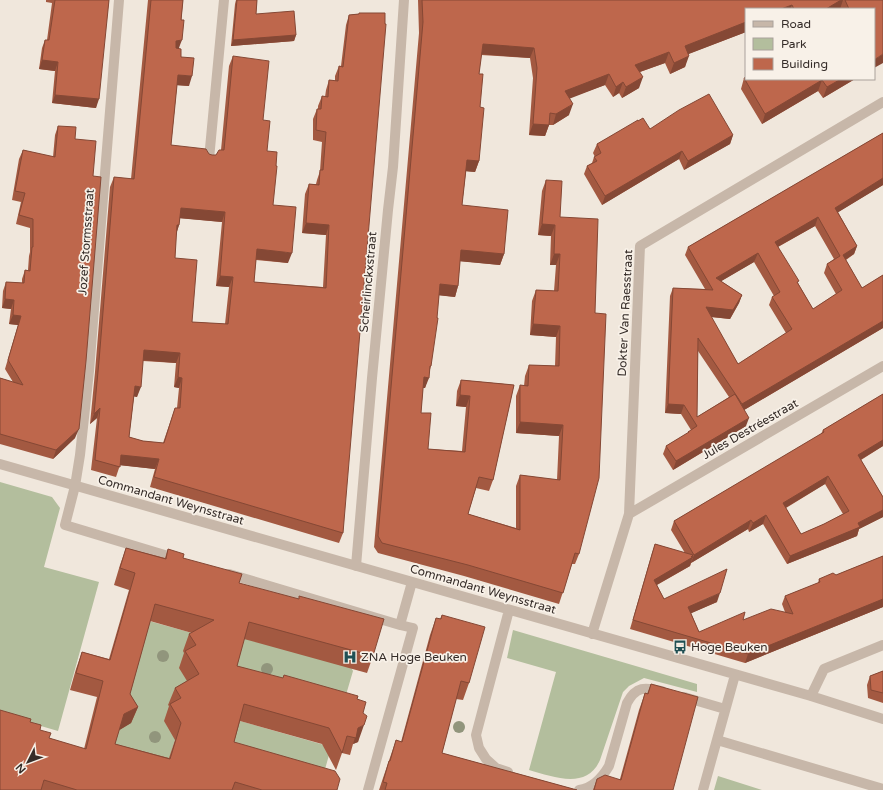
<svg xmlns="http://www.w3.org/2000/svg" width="883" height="790" viewBox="0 0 883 790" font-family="'Varela Round',sans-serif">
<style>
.green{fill:#b3be9d}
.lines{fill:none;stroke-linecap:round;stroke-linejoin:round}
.minor{stroke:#c7b7a9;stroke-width:10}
.tree{fill:#91957c}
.wall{fill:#a35941;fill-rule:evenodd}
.shaded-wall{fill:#854835}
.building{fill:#be674c;stroke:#854835;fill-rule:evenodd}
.labels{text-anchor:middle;stroke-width:3.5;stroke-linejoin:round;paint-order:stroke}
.street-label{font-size:12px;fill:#352c28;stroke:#f8f1e8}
.poi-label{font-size:12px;fill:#352c28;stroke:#f8f1e8;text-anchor:start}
</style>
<rect width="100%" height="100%" fill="#f0e7dc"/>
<!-- green -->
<path class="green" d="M0,482L52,497L60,508L44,567L99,582L58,731L0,714Z
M149,621L203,636L190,662L192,677L174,715L175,740L163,780L108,765Z
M513,630L697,684V692L644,678L629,686L623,692L600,760C587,790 554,777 529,770L556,672L507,658Z
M246,638L351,667L353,671L343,705L233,684L242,640Z
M226,717L328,746L329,755L320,787L243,767L221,718Z
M718,776L762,790H714Z"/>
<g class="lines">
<!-- minor -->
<path class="minor" d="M119,0L89,371L80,455L75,486L65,525L178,559
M209,159L224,0
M0,464L811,696L883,719
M629,514L883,366
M356,566L372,378L388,210L393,167L404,0
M229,574L400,625L412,582
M592,634L629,514L640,246L883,102
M811,696L824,669L883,645
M684,697L725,709
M717,740L883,789
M508,772L496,768L486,759L479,748L476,735L509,610
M368,790L413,628L400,625
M579,790C593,788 602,778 609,766L627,703C636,686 645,687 662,691
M703,790L735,675"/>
</g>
<!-- trees -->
<g class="tree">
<circle cx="163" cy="656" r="6"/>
<circle cx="267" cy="669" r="6"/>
<circle cx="459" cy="727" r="6"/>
<circle cx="155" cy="737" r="6"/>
</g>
<!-- wall -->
<path class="wall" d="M46,0H109L96,108L52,103L55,71L39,69L42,48L45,40H47L52,3L46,2Z
M148,0H183L179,49L181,57L189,86L177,85L171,145L212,155H216L221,150L229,66L233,56L263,120L267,151L273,205L288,263L256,260L254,282L323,287L326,235L302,233L305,194L309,184H316L317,180L320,171L322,142L313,140V119L317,109H318V106L322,96L325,97L326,90L329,80L335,81V76L339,66H341L346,25L349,15L359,14V13L343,533L339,543L150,487L155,469L120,465L116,477L91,470L97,418L90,424L95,372L110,187L114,177L131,179ZM180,218L222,222L216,286L229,287L225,324L192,322L175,258L176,234L179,225ZM143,361L176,363L174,387L179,388L177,408H175L163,443L143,441L129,437L134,396L137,397Z
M236,0H257L256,14L296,35L294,41L231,46L235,4Z
M418,0H883L874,9H746V32L688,54L685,67L670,74L665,63L640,72L639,88L622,98L619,93L613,97L605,85L569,98V115L553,125H549L545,136L529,135L533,78L530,58L481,55L479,74V161L475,172L466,171L462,205L504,254L500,265L460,261L458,286L455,297L439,295L431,366L425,388H423L421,413L428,449L462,451L466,407L456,406L457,391L461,380L514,385L493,480L489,491L476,488L468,514L516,528V486L520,475L557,480L559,436L516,433V396L520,385L524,386L525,376L529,365L555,366L556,337L530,335L532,301L536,290L554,291L556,265H550L551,236L538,235L542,191L546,180L560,217L579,554L575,564H572L559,604L464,576L378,553L374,547L419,33Z
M744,78L746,79H855L823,98L818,91L762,124L741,89Z
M638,121L650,129L733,135L730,144L684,170L679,159L602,205L584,174L587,166L592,163L594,157H595L593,153L597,144Z
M58,126L75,139L93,176L75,438L53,459L0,444V378L13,382L5,369L18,325L9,324L11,309L2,308L3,291L6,282L22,283V279L25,270H28L29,256L30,252V228L16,224L21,202L12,200L19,159L23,150L53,157L55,135Z
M883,133V185L838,212L857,246L854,254L846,260L862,288L883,275V328L744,410L746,426L673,470L663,454L666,446L688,433V432L691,430L681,414L665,413L670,296L673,288L705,289L685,255L688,247ZM815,226L834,259L827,264L824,273L836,294L813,309L798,283L778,247ZM754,262L774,296L772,297L769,305L786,333L738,364L711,317L730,319L739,303L742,295L721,281ZM698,351L729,397L697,417Z
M883,394V446L861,460L883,497V517L859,529L857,536L787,564L763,524L749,532L748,529L691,563L690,566L657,585L664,599L717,602L691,613L699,632L743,620L785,612L782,604L785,596L818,583L819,579L836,575L883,556V607L745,663L630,629L652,553L655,544L685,553L671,530L674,521L821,434L823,430ZM825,484L843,514L824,524L801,534L786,508Z
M126,548L165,558L168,549L183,558L239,583L373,656L367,673L244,639L237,666L357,699L363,713L358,742L353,744L350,755L342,753L336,770L322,744L240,721L234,742L337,790H0L30,722L49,738L84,749L97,697L70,690L76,669L82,652L109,659L129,590L114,585L120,565ZM150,621L192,633L189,634L183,651L184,653L179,668L187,681L175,688L168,705L169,706L164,721L175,740L169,758L115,744L119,730L131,723L138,707L130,694Z
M442,615L469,683L463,700L456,699L442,753L577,790H379L383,778L396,740L401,742L430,635L436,618L440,619Z
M883,671V703L868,698L867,685L870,676Z
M651,684L673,790H593L597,779H620L639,710L645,693L647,694Z"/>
<!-- shaded-wall -->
<path class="shaded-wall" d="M841,0H843L840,9H826Z
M792,5L790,9H781Z
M746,22V32L681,57L685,46Z
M296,35L294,41L231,46L233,40Z
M182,40L178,50L173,51L176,41Z
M483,44L534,48L530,58L479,54Z
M669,52L665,63L631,75L635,65Z
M883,54V63L874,68V60Z
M689,56L685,67L670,74L674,63Z
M42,60L58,62L55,71L39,69Z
M609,74L605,85L561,102L565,91Z
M178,75L192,76L189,86L174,85Z
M643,77L639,88L622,98L626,87Z
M841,79H855L823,98L827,87Z
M822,80L818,91L762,124L765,114Z
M623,82L619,93L613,97L616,87Z
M55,95L99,99L96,108L52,103Z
M573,104L569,115L553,125L556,114Z
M533,124L549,125L545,136L529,135Z
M733,135L730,144L684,170L688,161Z
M682,151L679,159L602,205L605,196Z
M467,160L479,161L475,172L463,171Z
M883,178V185L832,216L835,208Z
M181,208L225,212L222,222L177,218Z
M818,217L815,226L772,250L775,242Z
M306,223L329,225L326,235L302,233Z
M542,224L555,225L551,236L538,235Z
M177,225H179L176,235Z
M857,246L854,254L840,263L843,255Z
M257,249L292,253L288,263L253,259Z
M461,250L504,254L500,265L457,261Z
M758,253L754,262L713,286L716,278Z
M554,254H560L556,265H550Z
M220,276L233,277L229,287L216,286Z
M440,284L458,286L455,297L436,295Z
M742,295L739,303L730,319L703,316L706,307Z
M5,299L14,300L11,309L2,308Z
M13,315L21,316L18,325L9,324Z
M883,321V328L739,413L742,404Z
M533,324L560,326L556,337L530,335Z
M144,350L180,353L176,363L140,360Z
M178,377L182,378L179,388L174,387Z
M424,377L429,378L425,388H420Z
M135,386L141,387L137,397L131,396Z
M460,395L470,396L466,407L456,406Z
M668,404L684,405L681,414L665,413Z
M100,408L97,418L90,424L94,414Z
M749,418L746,426L673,470L676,461Z
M520,422L563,425L559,436L516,433Z
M79,429L75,438L53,459L56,450Z
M883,440V446L855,463L858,455Z
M121,455L159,459L155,469L118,465Z
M828,476L825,484L780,511L783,503Z
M883,510V517L859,529L857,536L787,564L790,556L858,523Z
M766,515L763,524L749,532L753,523Z
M751,520L748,529L691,563L694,555Z
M693,555L690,566L651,588L654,580Z
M720,593L717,602L685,616L688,607Z
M883,599V607L745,663L748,654Z
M138,707L131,723L118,731L124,714Z
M364,725L358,742L353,744L358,728Z"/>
<!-- building -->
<path class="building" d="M55,0H109L99,99L55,95L58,62L42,60L45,40H49Z
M151,0H183L181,20H184L182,40L176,41V48L181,49V57L194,58L192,76L178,75L171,145L206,149L209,154L212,155H216L219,150H224L233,56L269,61L263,120L270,121L267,151L277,152L276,166H277L273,205L296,207L292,253L257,249L254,282L326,288L329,225L306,223L309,184L319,185L320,170H323L326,132L316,130L317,109H321L322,96L328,97L329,80L338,81L339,66L343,67L349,15L359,14V13H385V24H386L343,533L154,477L159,459L121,455L120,467L95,460L100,408L94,414L99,361L114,177L134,179ZM181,208L225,212L220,276L233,277L228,324L192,322L197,260L175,258L177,225H179ZM144,350L180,353L178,377L182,378L180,408H175L164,443L143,441L129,437L135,386L141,387Z
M237,0H257L256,14L294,11L296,35L233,40Z
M422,0H841L826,9H794L792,5L781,9H746V22L685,46L689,56L674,63L669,52L635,65L643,77L626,87L623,82L616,87L609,74L565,91L573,104L556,114L550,113L549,125L533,124L537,68L534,48L483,44L479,74H483L480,107L484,108L479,161L467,160L462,205L508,210L504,254L461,250L458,286L440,284L437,318H438L431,366H430L429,378L424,377L421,413H431L428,449L465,452L470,396L460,395L461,380L514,385L493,480L479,477L468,514L520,530V475L560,480L563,425L520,422V385L528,386L529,365L559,366L560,326L533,324L536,290L558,291L560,254H554L555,225L542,224L546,180L562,181L560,217L598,219L595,313L606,314L599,478L579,554L575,553L563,593L468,565L382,543L378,536L423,22Z
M845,0H883V54L874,60V9H849Z
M746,77V79H841L827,87L822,80L765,114L744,78Z
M709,94L733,135L688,161L682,151L605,196L587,166L597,161L594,157L601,153L597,144L638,120V121L643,118L650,129L679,110Z
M58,126L76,127L75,139L96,141L93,176L101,177L86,361L79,429L56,450L0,434V378L23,385L8,360L21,316L13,315L14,300L5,299L6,282L24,283L25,270L30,271L32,247H33V219L19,215L25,193L15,191L23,150L55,157Z
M883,133V178L835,208L857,246L843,255L862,288L883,275V321L742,404L698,338L697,417L735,394L749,418L676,461L666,446L689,432H688L697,426L684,405L668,404L673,288L713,290L688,247ZM818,217L840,256L827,264L842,290L813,309L797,282L799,281L775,242ZM758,253L780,292L772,297L792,329L738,364L706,307L733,310L742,295L716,278Z
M883,394V440L858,455L883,497V510L858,523L860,527L790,556L766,515L753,523L751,520L694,555L674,521L824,432L823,430ZM828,476L849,511L824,524L801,534L783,503Z
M655,544L693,555L691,557H693L654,580L664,599L727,569L720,593L688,607L699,632L745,612L743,620L771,609L793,614L785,596L820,582L819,579L833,573L836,575L883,556V599L748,654L633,620Z
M126,548L166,559L168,549L184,554L183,558L242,574L239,583L299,599V596L384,619L373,656L249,622L237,666L283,678L284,675L358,696L357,699L366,702L363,713L367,716L364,725L358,728L356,738L347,736L342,753L329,728L244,704L234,742L335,771L340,779L337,790H262L235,782L232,790H77L44,780L41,790H0V710L31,719L30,722L41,725L40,730L51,733L49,738L86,749L103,681L76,673L82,652L110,660L135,573L120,568ZM155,604L214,620L189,634L196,645L185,651L199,674L175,688L181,698L170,704L181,723L170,759L115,744L124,714L138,707L130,694Z
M442,615L485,627L469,683L461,681L442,753L577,790H385L387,783L383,782L389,761H390L396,740L402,742L436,618L441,619Z
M883,671V693L871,690L870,676Z
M651,684L698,697L673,790H594L597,779L605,775L621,780L645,693L648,694Z"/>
<!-- icons -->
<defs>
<g id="bus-bare" transform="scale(1.08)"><path d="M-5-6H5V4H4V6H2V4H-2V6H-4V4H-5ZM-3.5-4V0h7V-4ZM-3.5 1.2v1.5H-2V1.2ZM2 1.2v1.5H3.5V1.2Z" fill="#205054" stroke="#f8f1e8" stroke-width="2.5" paint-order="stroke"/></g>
<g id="hospital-bare" transform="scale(1.08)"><path d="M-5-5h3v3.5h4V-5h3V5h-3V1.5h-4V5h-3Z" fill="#205054" stroke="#f8f1e8" stroke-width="2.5" paint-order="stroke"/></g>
</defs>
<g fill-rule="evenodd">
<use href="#bus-bare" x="680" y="647"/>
<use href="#hospital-bare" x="350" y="657"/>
</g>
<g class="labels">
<!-- street labels -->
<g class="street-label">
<text transform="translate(86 242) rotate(-86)" y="4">Jozef Stormsstraat</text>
<text transform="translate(368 282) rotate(-85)" y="4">Scheirlinckxstraat</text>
<text transform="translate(625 313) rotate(-87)" y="4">Dokter Van Raesstraat</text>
<text transform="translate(750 429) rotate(-30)" y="4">Jules Destréestraat</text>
<text transform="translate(171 500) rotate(16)" y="4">Commandant Weynsstraat</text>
<text transform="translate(483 589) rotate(16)" y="4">Commandant Weynsstraat</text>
</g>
<!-- poi labels -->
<g class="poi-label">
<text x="691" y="651">Hoge Beuken</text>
<text x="361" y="661">ZNA Hoge Beuken</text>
</g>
</g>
<!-- legend -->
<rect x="745" y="8" width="130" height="72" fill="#f8f1e8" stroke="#aaa29b"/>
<rect x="753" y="21" width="20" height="6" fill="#c7b7a9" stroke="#aaa29b"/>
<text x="781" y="28" font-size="12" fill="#352c28">Road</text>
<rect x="753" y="38" width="20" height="12" fill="#b3be9d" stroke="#aaa29b"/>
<text x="781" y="48" font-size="12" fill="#352c28">Park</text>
<rect x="753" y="58" width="20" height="12" fill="#be674c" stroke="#aaa29b"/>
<text x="781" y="68" font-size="12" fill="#352c28">Building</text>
<!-- north arrow -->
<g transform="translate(28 762) rotate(228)" stroke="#f8f1e8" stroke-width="3" paint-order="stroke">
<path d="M0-3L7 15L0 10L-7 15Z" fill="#352c28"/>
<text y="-6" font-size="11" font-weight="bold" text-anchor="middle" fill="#352c28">N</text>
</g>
</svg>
